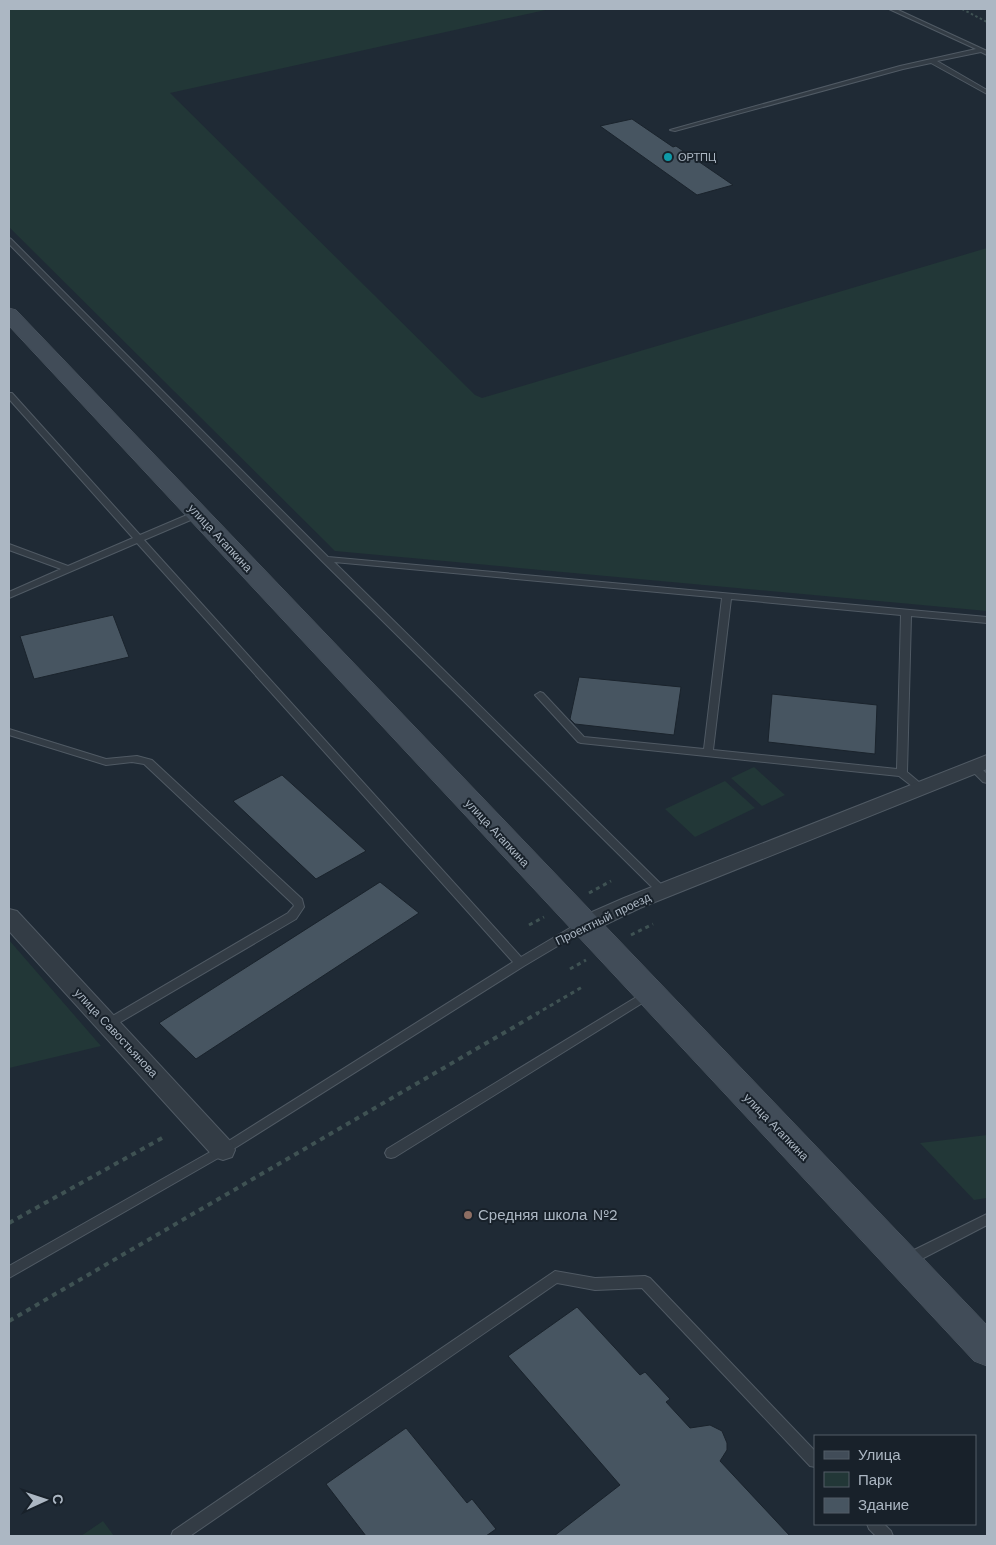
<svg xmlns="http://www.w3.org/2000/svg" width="996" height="1545" viewBox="0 0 996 1545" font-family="'Work Sans',sans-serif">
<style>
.green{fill:#223737}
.building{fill:#475561;stroke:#1a232c}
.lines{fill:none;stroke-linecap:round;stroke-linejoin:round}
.lane-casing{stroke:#505a64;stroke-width:2}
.street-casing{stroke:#505a64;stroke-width:2}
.secondary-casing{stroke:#505a64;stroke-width:1}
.path-far2{stroke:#3f5253;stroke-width:2;stroke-dasharray:2.5 2.5;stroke-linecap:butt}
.path-far1{stroke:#3f5253;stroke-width:3;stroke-dasharray:4 4;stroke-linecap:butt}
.path{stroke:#3f5253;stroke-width:4;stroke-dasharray:5 5;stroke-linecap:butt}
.lane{fill:#333c45;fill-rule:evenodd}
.street{fill:#333c45;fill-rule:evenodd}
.secondary{fill:#414c58;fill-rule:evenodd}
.culture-dot{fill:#0f9aa8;stroke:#18212a;stroke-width:2}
.education-dot{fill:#8d6e63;stroke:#18212a;stroke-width:2}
.labels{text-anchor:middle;stroke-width:4;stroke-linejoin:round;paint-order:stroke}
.far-poi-label{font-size:11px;fill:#acb7c3;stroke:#18212a;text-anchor:start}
.street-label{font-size:12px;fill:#acb7c3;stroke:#18212a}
.near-poi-label{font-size:15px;fill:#acb7c3;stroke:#18212a;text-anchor:start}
</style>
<rect width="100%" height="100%" fill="#1f2a35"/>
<!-- green -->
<path class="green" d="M9,9H550L170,93L475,395L482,398L987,248V611L335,551L9,227Z
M754,767L785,795L762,806L731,778Z
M725,781L755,808L695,837L665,809Z
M9,940L101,1046L9,1068Z
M987,1135V1198L974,1200L920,1143Z
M103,1521L114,1536H81Z"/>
<!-- building -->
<path class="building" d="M632,119L673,147L676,146L733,185L697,195L600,126Z
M113,615L129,657L34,679L20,636Z
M579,677L681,687L674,735L575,724L570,719Z
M772,694L877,705L875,754L768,742Z
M282,775L366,851L316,879L233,801Z
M380,882L419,913L196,1059L159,1023Z
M577,1307L640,1375L645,1372L670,1399L666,1402L690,1428L710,1425L722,1431L727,1443V1450L720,1461L790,1536H554L620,1485L508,1356Z
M406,1428L467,1503L472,1499L496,1529L486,1536H366L326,1484Z"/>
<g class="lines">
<!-- lane casing -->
<g class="lane-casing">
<path id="lane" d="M889,9H896L987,51V55L981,52L937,61L987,90V94L931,63L903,69L675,131L670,130L900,66L976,49Z
M9,238L11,239L328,557L987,617V623L911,616L907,772L926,788L925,790H917L899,776L581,743L578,742L535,695L540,692L543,693L584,737L704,749L722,598L334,562L668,891L667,894H659L322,561L9,244ZM731,599L901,615L897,769L713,750Z
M9,393H12L140,535L194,512H200V516L144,540L521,957L580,922H588L589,925L588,928L524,966L227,1153L9,1278V1266L219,1147L513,962L137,543L9,598V592L61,569L9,550V544L68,566L133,538L9,399Z
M9,729L106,759L137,756L152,760L302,899L304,907L296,919L112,1027L108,1028L104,1027L102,1024L104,1021L288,913L294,906L293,904L144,764L132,762L106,765L9,735Z
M974,764L978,765L987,774V783L983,782L970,769L969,767Z
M648,990L652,991L654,994L652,997L395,1157L391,1158L387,1157L385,1153L387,1149Z
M987,1214V1225L912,1264L907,1265L902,1264L901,1260L902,1256Z
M555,1271L595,1278L645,1276L650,1278L815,1451V1467L810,1466L642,1288L595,1290L557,1283L190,1536H171L173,1531Z
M867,1524H884L891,1531L893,1536H876L869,1529Z"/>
</g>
<!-- street casing -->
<g class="street-casing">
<path id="street" d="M987,755V769L640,908L592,931L584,933L576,931L573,925L576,919L624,898Z
M9,909L17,911L232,1143L235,1150L232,1157L223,1160L214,1157L9,931Z"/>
</g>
<!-- secondary casing -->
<g class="secondary-casing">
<path id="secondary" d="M9,308L16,310L987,1325V1366L974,1361L9,326Z"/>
</g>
<!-- path-far2 -->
<path class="path-far2" d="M962,9L987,22"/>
<!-- path-far1 -->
<path class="path-far1" d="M589,893L611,881
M529,925L544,917
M631,935L653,924
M570,969L586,960
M536,1014L584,986"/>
<!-- path -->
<path class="path" d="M9,1223L164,1137
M9,1321L538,1013"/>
<!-- lane -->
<use href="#lane" class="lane"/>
<!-- street -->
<use href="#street" class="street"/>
<!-- secondary -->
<use href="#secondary" class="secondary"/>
</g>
<!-- markers -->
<circle class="culture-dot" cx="668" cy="157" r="5"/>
<circle class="education-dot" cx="468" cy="1215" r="5"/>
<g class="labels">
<!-- far-poi labels -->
<g class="far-poi-label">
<text x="678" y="161">ОРТПЦ</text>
</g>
<!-- street labels -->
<g class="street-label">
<text transform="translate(220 538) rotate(47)" y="4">улица Агапкина</text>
<text transform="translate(497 833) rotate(47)" y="4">улица Агапкина</text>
<text transform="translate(603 919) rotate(-26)" y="4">Проектный проезд</text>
<text transform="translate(116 1033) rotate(47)" y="4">улица Савостьянова</text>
<text transform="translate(776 1127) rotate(46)" y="4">улица Агапкина</text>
</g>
<!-- near-poi labels -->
<g class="near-poi-label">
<text x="478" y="1220">Средняя школа №2</text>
</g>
</g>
<!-- border -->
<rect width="996" height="1545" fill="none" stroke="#acb7c3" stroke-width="20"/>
<!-- legend -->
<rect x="814" y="1435" width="162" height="90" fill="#18212a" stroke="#535d67"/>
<rect x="824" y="1451" width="25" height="8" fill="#414c58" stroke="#535d67"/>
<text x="858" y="1460" font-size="15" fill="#acb7c3">Улица</text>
<rect x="824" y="1472" width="25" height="15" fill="#223737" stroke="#535d67"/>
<text x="858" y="1485" font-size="15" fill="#acb7c3">Парк</text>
<rect x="824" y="1498" width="25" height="15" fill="#475561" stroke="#535d67"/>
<text x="858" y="1510" font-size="15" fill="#acb7c3">Здание</text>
<!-- north arrow -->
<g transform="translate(45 1500) rotate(87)" stroke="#18212a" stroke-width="4" paint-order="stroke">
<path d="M0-4L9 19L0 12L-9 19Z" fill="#acb7c3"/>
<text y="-8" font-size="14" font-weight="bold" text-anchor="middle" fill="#acb7c3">С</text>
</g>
</svg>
